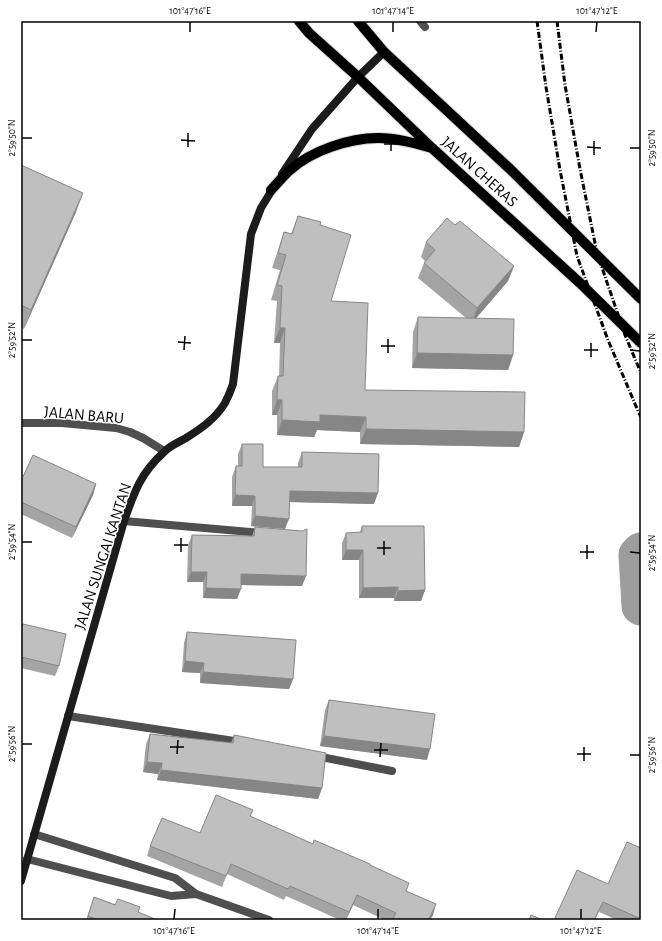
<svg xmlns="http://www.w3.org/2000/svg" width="662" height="941" viewBox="0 0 662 941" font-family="'Alegreya Sans',sans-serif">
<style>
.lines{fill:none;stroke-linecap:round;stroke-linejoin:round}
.river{stroke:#9d9d9d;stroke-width:39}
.primary-casing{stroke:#dbdbdb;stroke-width:12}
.minor{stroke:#4f4f4f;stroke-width:8}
.tertiary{stroke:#4f4f4f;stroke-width:8}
.secondary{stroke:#1c1c1c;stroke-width:8}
.primary{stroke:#000;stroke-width:10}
.rail{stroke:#000;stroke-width:3;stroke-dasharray:6 2 1 2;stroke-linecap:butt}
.wall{fill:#a4a4a4}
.shaded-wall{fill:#868686}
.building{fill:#bfbfbf;stroke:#868686}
.ticks{fill:none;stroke:#000;stroke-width:1.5}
.labels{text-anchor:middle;stroke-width:3;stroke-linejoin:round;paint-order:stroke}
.street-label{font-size:16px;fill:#000;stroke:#fff}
.neatline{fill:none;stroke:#000;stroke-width:1.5}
.ticks-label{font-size:10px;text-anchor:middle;fill:#000}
</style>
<rect width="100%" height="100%" fill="#fff"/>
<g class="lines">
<!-- river -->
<path class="river" d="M641,552L638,555L641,606"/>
<!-- primary casing -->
<g class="primary-casing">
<path id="primary" d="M299,21L309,33L358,77L432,148L580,283L641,343
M358,21L384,52L510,169L641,299
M271,190C277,184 283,176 290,170C311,151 349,138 378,138C396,138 414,143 432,148"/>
</g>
<!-- minor -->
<path class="minor" d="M420,21L425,27
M124,521L263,533
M68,716L241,742
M316,756L392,771
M34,834L175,878L196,894L269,920
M27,859L171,896L196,894"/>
<!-- tertiary -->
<path class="tertiary" d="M21,423H62L116,428L130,432L143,438L164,451"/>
<!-- secondary -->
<path class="secondary" d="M282,174L312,129L358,77L384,52
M21,881L124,521C134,493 140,474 163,453C169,446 179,442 186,438C202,428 215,419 225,403C228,397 231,390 233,384L251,234L261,208L275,185"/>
<!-- primary -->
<use href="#primary" class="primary"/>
<!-- rail -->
<path class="rail" d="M537,21L546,87L560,170L577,256L608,340L638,411L641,417
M557,21L565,85L580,169L597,253L625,335L641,373"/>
</g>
<!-- wall -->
<path class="wall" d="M21,165L76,212L24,329L21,327Z
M298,216L320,225L331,301L365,390L524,432L519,447L360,444V432L317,430L314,437L277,435V415H272V391L278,376H279L280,343H274L277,301L271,300L280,270L272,268L284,232L291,234Z
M455,225L514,266L508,281L476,318L513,355L508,370L412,368L413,332L418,317L466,318L418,278L424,263L425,261L421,257L426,242Z
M242,444L263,467H298V463L302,452L374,504L289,502L285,529L251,526L252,506H232V477L236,466H238V454Z
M21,481L96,484L93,495L72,538L21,514Z
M362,526L425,590L421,601H394V598H359V560H342V543L346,533L360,532Z
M255,527L302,586L241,585L237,599L203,598V582H187L188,545L192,535L252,536Z
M23,624L59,666L55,676L21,668V628Z
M187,632L293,679L289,689L200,683V673L182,672L184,643Z
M329,700L427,760L320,746L325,710Z
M150,734L231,743L234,735L322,788L318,799L157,780L158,774L143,772L146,744Z
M250,817L313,844L370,865L406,891L436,904L430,920H431H385L353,905L346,920H340L286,896L284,900L227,874L222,887L147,856L150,846L200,833Z
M641,848V920H617L599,912L608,884Z
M94,897L138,912L154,920H86Z"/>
<!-- shaded-wall -->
<path class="shaded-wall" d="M83,193L76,212L24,329L31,310Z
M514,266L508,281L472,323L477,308Z
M280,328H285L280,343H274Z
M417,353L513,355L508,370L412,368Z
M277,400H282L277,415H272Z
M320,415L366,417L360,432L317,430L314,437L277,435L282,420Z
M366,429L524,432L519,447L360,444Z
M96,484L93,495L72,538L76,527Z
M290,491L378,493L374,504L286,502Z
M235,495L255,496L252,506H232Z
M255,516L289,519L285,529L251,526Z
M346,550H363L359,560H342Z
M191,572H207L203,582H187Z
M241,574L306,576L302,586L237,585Z
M398,587L394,598H359L363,588Z
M206,588L241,589L237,599L203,598Z
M425,590L421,601H394L398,591Z
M185,661L204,663L200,673L182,672Z
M203,672L293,679L289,689L200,683Z
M324,736L430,749L427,760L320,746Z
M147,762L162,763L158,774L143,772Z
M161,770L322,788L318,799L157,780Z
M357,895L353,905L346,920L349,912Z
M603,902L595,920H594Z
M436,904L433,915L430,920H429Z"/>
<!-- building -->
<path class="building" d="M21,165L83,193L31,310L21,305Z
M298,216L321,222L320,225L351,235L331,301L368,303L365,390L525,392L524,432L366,429V417L320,415V422L282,420V400H277L278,376H283L285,328H280L282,286L277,285L286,255L278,253L284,232L292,234Z
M447,218L455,225L460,221L514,266L477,308L424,263L435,250L426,242Z
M418,317L514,319L513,355L417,353Z
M242,444H263V467H302V452L379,454L378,493L290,491L289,519L255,516V496L235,495L236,466H242Z
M33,455L96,484L76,527L21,502V481Z
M362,526H424L425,590L398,591V587L363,588V550H346V533L362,532Z
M255,527L302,531L307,529L306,576L241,574V589L206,588L207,572H191L192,535L254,536Z
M23,624L66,634L59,666L21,657V630Z
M187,632L296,640L293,679L203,672L204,663L185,661Z
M329,700L435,714L430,749L324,736Z
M150,734L233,743L234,735L326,753L322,788L161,770L162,763L147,762Z
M216,795L253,810L250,816L313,844L314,840L370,864V865L409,883L406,891L436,904L429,919L431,920H392L396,913L357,895L349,912L290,886L288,889L231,864L226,876L150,846L162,818L200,833Z
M627,842L641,848V919L603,902L594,920H554L577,870L608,884Z
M94,897L115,905L118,899L140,907L138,912L155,919L154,920H96V919L88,916Z
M531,915L543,920H529Z"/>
<!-- ticks -->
<path class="ticks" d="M190,32V22M393,32V22M596,32L597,22M22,138H32M181,140L195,141M384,144H398M188,147V133M587,147L601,148M630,148H640M391,151V137M594,155V141M22,340H32M178,342L191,343M381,346H395M184,350L185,336M584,350H598M630,350L640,351M388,353V339M591,357V343M22,542H32M174,545H188M377,548H391M181,552V538M580,552H594M630,552L640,553M384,555V541M587,559V545M22,744H32M170,747H184M374,750H388M177,754L178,740M577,754H591M630,755H640M380,757L381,743M584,761V747M174,919L175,909M378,919V909M581,919V909"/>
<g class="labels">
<!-- street labels -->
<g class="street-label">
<text transform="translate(480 171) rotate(42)" y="6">JALAN CHERAS</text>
<text transform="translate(84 414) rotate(5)" y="6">JALAN BARU</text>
<text transform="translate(102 556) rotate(-72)" y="6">JALAN SUNGAI KANTAN</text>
</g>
</g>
<!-- border -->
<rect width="662" height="941" fill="none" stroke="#ffffff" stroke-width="44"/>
<rect x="22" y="22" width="618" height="897" class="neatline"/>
<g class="ticks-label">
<text x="190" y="14">101°47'16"E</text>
<text x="393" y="14">101°47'14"E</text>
<text x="597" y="14">101°47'12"E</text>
<text transform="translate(11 138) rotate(-90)" y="4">2°59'50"N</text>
<text transform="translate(651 148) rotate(-90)" y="4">2°59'50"N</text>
<text transform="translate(11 340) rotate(-90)" y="4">2°59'52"N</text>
<text transform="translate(651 351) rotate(-90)" y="4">2°59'52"N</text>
<text transform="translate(11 542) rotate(-90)" y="4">2°59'54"N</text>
<text transform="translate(651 553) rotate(-90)" y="4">2°59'54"N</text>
<text transform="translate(11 744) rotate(-90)" y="4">2°59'56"N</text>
<text transform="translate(651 755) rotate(-90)" y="4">2°59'56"N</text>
<text x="174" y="934">101°47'16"E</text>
<text x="378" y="934">101°47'14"E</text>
<text x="581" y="934">101°47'12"E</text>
</g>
</svg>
